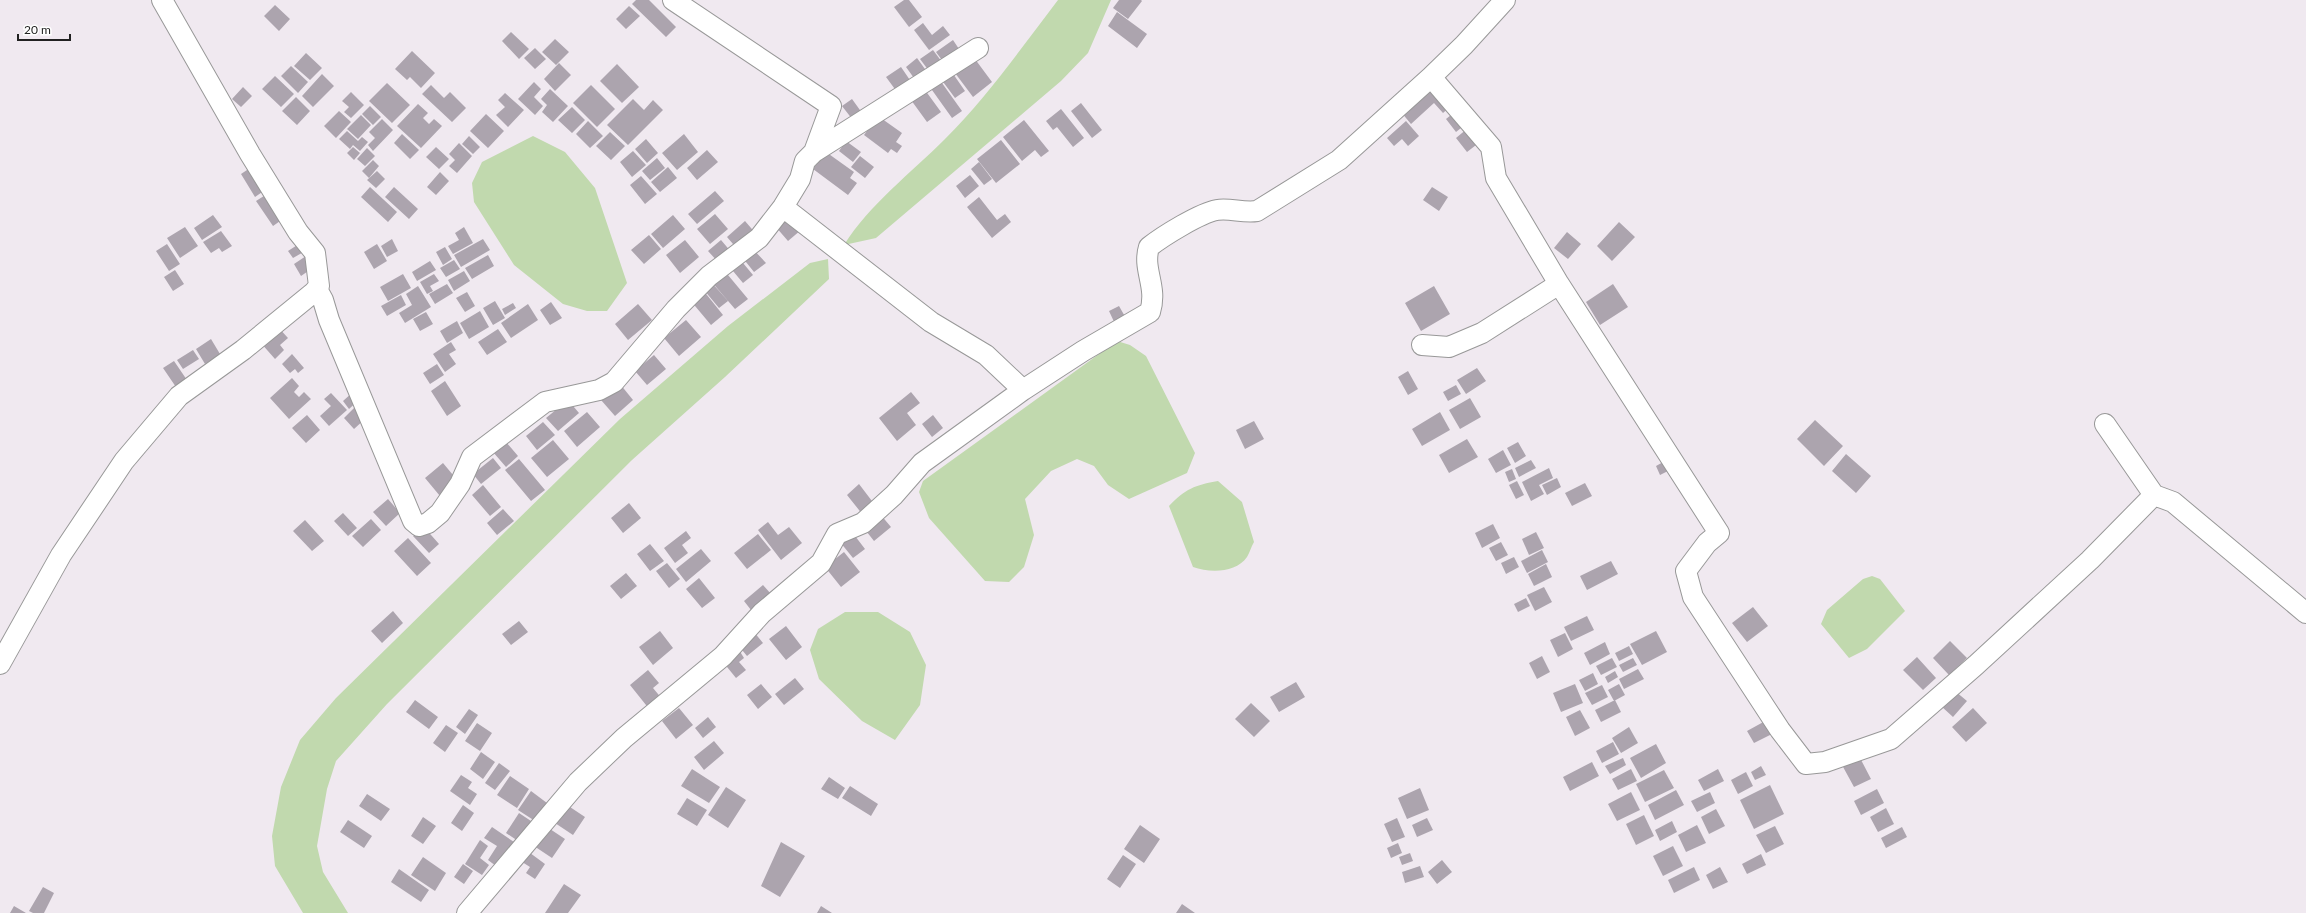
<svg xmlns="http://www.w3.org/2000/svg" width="2306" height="913" viewBox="0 0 2306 913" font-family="Lato,sans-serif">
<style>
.water{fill:#c1d9ae}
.building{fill:#aca4ae}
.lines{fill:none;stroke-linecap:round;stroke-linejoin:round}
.minor-casing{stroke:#989898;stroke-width:22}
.minor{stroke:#fff;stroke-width:20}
</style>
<rect width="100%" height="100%" fill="#f0e9f0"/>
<!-- water -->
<path class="water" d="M1058,0H1111L1088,53L1061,81L876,238L844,245C870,204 910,174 945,139C987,97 1022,47 1058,0Z
M533,136L565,152L595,188L627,283L607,311H587L563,304L514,265L474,202L472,183L482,162Z
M828,259L829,279L725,377L632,460L387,704L336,761L327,789L317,846L323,872L348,913H303L275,866L272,836L281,787L300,740L336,698L620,419L728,326L810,263Z
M1117,341L1130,345L1146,356L1195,453L1187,473L1129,499L1108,485L1094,466L1077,459L1051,471L1025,499L1034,535L1024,567L1009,582L985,581L929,518L919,492L923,481Z
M1218,481L1242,502L1254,542C1251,547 1250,552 1247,557C1236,573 1210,573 1193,567L1169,506C1185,489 1195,485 1218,481Z
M1872,576L1880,579L1905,611L1867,649L1849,658L1821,624L1827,610L1863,579Z
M845,612H878L910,632L926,665L920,705L895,740L862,721L819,679L810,650L818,629Z"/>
<!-- building -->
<path class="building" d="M636,0H649L676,27L666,37L632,4Z
M904,0H909L922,17L909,27L894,7Z
M1119,0H1141L1142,1L1128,19L1113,8Z
M275,5L290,19L279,31L264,16Z
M629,6L640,16L626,29L616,19Z
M1117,12L1147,34L1137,48L1108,26Z
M923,23L932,35L943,26L950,35L929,50L914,30Z
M511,32L529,49L519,59L502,41Z
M555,39L569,52L556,65L542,52Z
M953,40L963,55L947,67L936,52Z
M535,48L546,59L535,69L524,58Z
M933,50L945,66L932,75L920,59Z
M412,51L435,73L421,88L410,77L407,80L395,69Z
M306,53L322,68L310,80L294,66Z
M972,55L992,82L973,97L952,69Z
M917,58L930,76L919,85L906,67Z
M559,63L571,75L555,91L544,79Z
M617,64L639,87L622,103L600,81Z
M291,66L308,82L298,93L281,76Z
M901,67L914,86L900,96L886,77Z
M949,68L965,91L955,98L938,75Z
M322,74L334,86L313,107L302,96Z
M275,76L294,94L281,107L262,89Z
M937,76L962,111L952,118L927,83Z
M534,82L541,89L534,97L543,106L535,115L518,99Z
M387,83L410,105L392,123L369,101Z
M431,85L444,98L450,92L466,108L452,122L422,94Z
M591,85L615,109L597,127L573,103Z
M1433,85L1451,106L1443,113L1434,103L1411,124L1401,112Z
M243,87L252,96L241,107L232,99Z
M550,89L568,106L553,122L542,112L547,105L541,99Z
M925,90L941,112L927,122L911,100Z
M351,92L364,105L351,118L344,112L349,107L342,101Z
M505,93L524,110L508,127L496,115L505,107L498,100Z
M296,97L310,111L297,125L282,111Z
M633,99L644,110L653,100L663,110L628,145L607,125Z
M852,99L865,117L856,124L842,106Z
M1081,103L1102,130L1092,138L1071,111Z
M418,104L428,113L423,118L429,124L434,119L442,126L421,148L397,126Z
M370,106L381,117L373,125L362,114Z
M572,107L585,120L572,133L558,120Z
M1061,109L1084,138L1073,147L1057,127L1053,130L1046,121Z
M339,111L351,122L336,138L324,126Z
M1456,111L1466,124L1456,132L1446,119Z
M486,114L504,131L488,148L470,131Z
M361,115L371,125L358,139L347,129Z
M878,116L902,133L896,142L902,146L897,153L891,149L888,153L864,135Z
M382,119L393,130L373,151L368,145L375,138L369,132Z
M1024,120L1049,151L1041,157L1035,150L1022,161L1003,137Z
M588,121L603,136L590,148L576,134Z
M1406,121L1419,136L1408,146L1402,139L1394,146L1387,138Z
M1468,128L1480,142L1467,152L1456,138Z
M347,131L358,141L362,137L368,142L360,151L353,145L350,149L339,139Z
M610,132L625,146L611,160L596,146Z
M402,134L419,150L410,159L394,143Z
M684,134L698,152L677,170L662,153Z
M469,136L480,147L473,154L462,144Z
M646,139L658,153L647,163L635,149Z
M1001,140L1020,164L996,183L977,159Z
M846,141L861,152L853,162L839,151Z
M459,143L472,156L457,173L449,166L455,160L449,154Z
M353,147L360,153L354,160L347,153Z
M436,147L449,159L439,169L426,157Z
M367,148L375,156L365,166L357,159Z
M707,150L718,162L697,180L687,168Z
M633,151L646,165L632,177L620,162Z
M826,152L854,172L850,178L857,183L848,195L813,169Z
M860,156L874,167L865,178L851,167Z
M657,158L665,168L650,180L642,171Z
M373,160L379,166L369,178L362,171Z
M979,162L992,179L984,185L971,169Z
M253,166L268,188L255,197L241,174Z
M668,167L677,178L660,192L651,182Z
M377,171L385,179L376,188L367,180Z
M440,172L449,181L436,195L427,187Z
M970,175L979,186L965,198L956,186Z
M641,176L657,194L645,204L630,185Z
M370,187L397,212L388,222L361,197Z
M394,187L418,209L409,219L385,197Z
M1432,187L1448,197L1439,211L1423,200Z
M715,191L724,201L697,224L688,214Z
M267,194L283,219L273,226L256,201Z
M979,197L997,220L1005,214L1011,222L992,238L967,207Z
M715,214L728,229L710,244L697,229Z
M213,215L222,227L202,240L194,228Z
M673,215L685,229L663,248L651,234Z
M788,215L801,230L788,241L775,226Z
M745,221L757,235L739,251L727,237Z
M1619,222L1635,237L1612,261L1597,246Z
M185,227L198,246L180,258L167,238Z
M464,227L473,243L453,254L448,246L459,240L455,233Z
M221,231L232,246L222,252L219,248L211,253L203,242Z
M1567,232L1581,244L1568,259L1554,248Z
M649,235L661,249L644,264L631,250Z
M392,239L398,251L387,257L381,246Z
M483,239L490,250L461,267L454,255Z
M685,240L699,257L680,273L666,255Z
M721,240L732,253L719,263L708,251Z
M302,242L307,250L293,258L288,251Z
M167,244L180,264L169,271L156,251Z
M377,244L387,261L374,269L364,252Z
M445,247L452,259L443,265L436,252Z
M752,248L766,263L754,272L742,257Z
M309,254L317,265L301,276L294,264Z
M488,255L494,266L472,279L465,268Z
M738,257L753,275L743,283L728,265Z
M454,260L460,269L446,277L440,268Z
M430,261L436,270L417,281L412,272Z
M723,269L748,299L735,309L710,280Z
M175,270L184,284L173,291L164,277Z
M464,271L470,281L454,291L448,280Z
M403,274L411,288L388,301L380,287Z
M434,274L439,281L430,286L433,291L427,294L420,282Z
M712,283L728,301L719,308L704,290Z
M447,284L453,293L435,304L429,294Z
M1613,284L1628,307L1600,325L1586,302Z
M418,286L431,307L405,323L399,313L412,305L406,294Z
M1434,286L1450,314L1421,331L1405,303Z
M703,290L723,315L711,325L690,300Z
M467,292L475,306L465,312L456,298Z
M401,295L406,305L387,316L381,306Z
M495,301L505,318L493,325L483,308Z
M551,302L562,318L550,325L540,310Z
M513,303L516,308L505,315L502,309Z
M528,304L538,320L511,338L501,323Z
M638,304L652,320L628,340L615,324Z
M1119,306L1127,320L1116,326L1109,311Z
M480,311L489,327L469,339L460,323Z
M426,312L433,324L420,331L413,319Z
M686,320L701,337L679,356L664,338Z
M457,321L463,333L447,343L440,331Z
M277,326L288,338L280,345L284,350L275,359L260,342Z
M498,329L507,342L487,355L478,342Z
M211,339L220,354L205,364L196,349Z
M451,342L456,350L449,354L456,364L445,372L433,354Z
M193,350L199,359L183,369L177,360Z
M292,354L304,368L298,373L295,369L290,373L282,364Z
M654,355L666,369L647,385L635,371Z
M174,361L189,383L178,390L163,368Z
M437,364L444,375L430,384L423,373Z
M1477,368L1486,381L1466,394L1457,380Z
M1408,371L1418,389L1408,395L1398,377Z
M292,378L299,386L294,392L299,397L304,392L311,399L289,419L270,398Z
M445,381L461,406L447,416L431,391Z
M620,384L633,400L615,416L601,400Z
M1456,385L1461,394L1448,401L1443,392Z
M353,392L360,399L349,409L343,401Z
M911,392L920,403L907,413L916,425L897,441L879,418Z
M331,393L347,410L329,426L320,416L331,406L324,399Z
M1470,398L1481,417L1460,429L1449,410Z
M568,400L579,413L558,431L546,418Z
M355,407L365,419L354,429L344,418Z
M587,412L600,427L577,447L564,431Z
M1440,412L1450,430L1422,446L1412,429Z
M307,415L320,430L306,443L292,428Z
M933,415L943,428L932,437L922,424Z
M1815,420L1843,446L1824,466L1797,439Z
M1254,421L1264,439L1245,449L1236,430Z
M543,422L555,435L537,450L526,436Z
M1467,439L1478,457L1449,473L1439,455Z
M553,440L569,459L547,477L531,458Z
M506,442L518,456L506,467L493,452Z
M1518,442L1526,456L1515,463L1507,448Z
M1503,450L1511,465L1496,473L1488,459Z
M1846,454L1871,476L1856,493L1832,471Z
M493,458L501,468L481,484L473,474Z
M519,459L545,490L531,501L505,470Z
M1531,460L1536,468L1519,477L1515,468Z
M1665,461L1670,470L1660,475L1656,466Z
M443,463L458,481L440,496L425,478Z
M1549,468L1553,478L1539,485L1544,494L1531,501L1522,482Z
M1512,469L1516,479L1509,482L1505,472Z
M1557,478L1561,487L1547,495L1542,485Z
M1517,481L1524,495L1516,499L1509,485Z
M1585,483L1592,496L1572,506L1565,493Z
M859,484L875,505L863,515L847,495Z
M483,485L501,507L490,516L472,495Z
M388,499L400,513L386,526L373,512Z
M629,503L641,518L623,533L611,518Z
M503,509L514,521L497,535L487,523Z
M343,513L357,528L348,536L334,521Z
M880,514L891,527L874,541L863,527Z
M371,519L381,530L363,547L352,536Z
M305,520L324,541L312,551L293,531Z
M768,522L778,535L789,527L802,543L781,560L758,530Z
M1493,524L1500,538L1482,548L1475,533Z
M424,527L439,544L429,553L413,536Z
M686,531L691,538L682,545L688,553L675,563L664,548Z
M852,532L865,549L853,558L840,542Z
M1536,532L1544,548L1529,555L1522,539Z
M758,534L771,550L747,569L734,553Z
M408,538L431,563L417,576L394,551Z
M1501,542L1508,555L1496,561L1489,548Z
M650,544L664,561L650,571L637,554Z
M701,549L711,561L686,582L676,569Z
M1542,550L1548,562L1527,573L1521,561Z
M844,552L860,572L841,587L825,567Z
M1514,557L1519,567L1506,574L1501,563Z
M1611,561L1618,574L1587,590L1580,576Z
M667,563L680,579L669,588L656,571Z
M1546,564L1552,577L1534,586L1528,574Z
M626,573L637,586L621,599L610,586Z
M699,578L715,598L702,608L686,589Z
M763,585L771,594L751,610L744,601Z
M1544,587L1552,602L1535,611L1527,595Z
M1526,598L1530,606L1518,612L1514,604Z
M1753,607L1768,626L1747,642L1732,623Z
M393,611L403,623L382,643L371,631Z
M1587,616L1594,630L1571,641L1564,627Z
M519,621L528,632L511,645L502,634Z
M786,626L802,647L786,660L769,639Z
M660,631L673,648L653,665L639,647Z
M1656,631L1667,652L1642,665L1630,644Z
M754,632L763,643L747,656L738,645Z
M1565,633L1573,649L1558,657L1550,640Z
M1950,641L1967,658L1949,675L1933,658Z
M1605,642L1610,654L1590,665L1584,653Z
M1629,646L1633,654L1619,661L1615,653Z
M739,650L744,658L739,662L746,670L736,678L723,662Z
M1542,656L1550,672L1537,679L1529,663Z
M1917,657L1936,678L1923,690L1903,670Z
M1612,658L1617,667L1601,675L1596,666Z
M1633,658L1637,665L1623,672L1619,665Z
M1638,669L1644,679L1624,689L1619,679Z
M648,670L659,683L653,688L663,700L650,710L630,685Z
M1615,671L1618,677L1608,683L1605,677Z
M1593,673L1598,684L1585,691L1579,680Z
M795,678L804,689L784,705L775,694Z
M1296,682L1305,697L1279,712L1270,697Z
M761,684L772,697L758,709L747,695Z
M1575,684L1583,703L1561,712L1553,693Z
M1619,684L1625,695L1614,701L1608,690Z
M1602,685L1608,697L1592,705L1585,693Z
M1955,691L1967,701L1953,717L1941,706Z
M415,700L438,717L429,729L406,712Z
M1615,700L1621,712L1601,722L1595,710Z
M1251,703L1270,721L1254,737L1235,719Z
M679,708L693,725L676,739L662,721Z
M1973,708L1987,723L1966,742L1952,727Z
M469,709L478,715L465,734L456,727Z
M1580,710L1590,728L1575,736L1566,717Z
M708,717L716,727L703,738L695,728Z
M1767,720L1774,733L1754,743L1747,731Z
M477,723L492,733L480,751L465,741Z
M446,725L458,733L445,752L433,743Z
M1629,727L1638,743L1621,753L1612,738Z
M714,741L724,753L704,770L694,757Z
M1613,742L1619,754L1602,763L1596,751Z
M1656,744L1666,763L1641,778L1630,758Z
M481,752L495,762L483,779L470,769Z
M1859,756L1871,779L1854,787L1842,765Z
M1623,758L1626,765L1610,774L1605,766Z
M1592,762L1599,776L1570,791L1563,777Z
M499,763L510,771L495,790L485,783Z
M1761,766L1766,775L1755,780L1751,772Z
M692,769L720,787L709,803L681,786Z
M1631,769L1637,781L1618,790L1612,779Z
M1718,769L1724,781L1704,791L1698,780Z
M1664,770L1674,788L1645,802L1636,784Z
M1746,772L1753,786L1738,794L1731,780Z
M461,775L472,782L468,788L477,794L470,805L450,791Z
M510,776L529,789L517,808L497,795Z
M829,777L845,788L838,799L821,789Z
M1770,785L1784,814L1754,829L1740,800Z
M850,786L878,804L871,816L842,798Z
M726,787L746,800L728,828L708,815Z
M1420,788L1429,810L1407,819L1398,798Z
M1877,789L1884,803L1861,815L1854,801Z
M1676,790L1684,805L1655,820L1648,805Z
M531,791L547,803L535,821L518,810Z
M1631,792L1640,810L1617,821L1608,804Z
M1710,792L1715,803L1697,812L1691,801Z
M367,794L390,809L381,821L359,806Z
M687,798L707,810L697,826L677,814Z
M463,805L474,813L462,831L451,823Z
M567,805L585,817L573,835L555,823Z
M1886,808L1894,824L1878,832L1870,817Z
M1716,809L1725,826L1709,834L1701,817Z
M519,813L534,823L521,843L506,833Z
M1644,815L1654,836L1636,845L1626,824Z
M423,817L436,826L423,844L411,836Z
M1397,818L1405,837L1392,842L1384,824Z
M1427,818L1433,830L1417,837L1412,825Z
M348,820L372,836L364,848L340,832Z
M1672,821L1677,832L1660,841L1655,830Z
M544,825L565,839L552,858L531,844Z
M1140,825L1160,839L1144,863L1124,849Z
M1697,825L1706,843L1686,852L1678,835Z
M1775,826L1784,844L1766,853L1756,835Z
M492,827L517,844L500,869L488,860L497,846L484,838Z
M1902,827L1907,837L1886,848L1881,838Z
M480,840L488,846L480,858L489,865L482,875L465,864Z
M781,842L805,856L780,897L761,886Z
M1398,843L1402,853L1391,858L1387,848Z
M1673,846L1683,866L1663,876L1653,856Z
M526,850L545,864L535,879L526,873L530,867L519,860Z
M1410,853L1413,861L1402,865L1399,857Z
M1761,854L1766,865L1747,874L1742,864Z
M1123,855L1136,864L1120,888L1107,879Z
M423,857L446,873L435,891L411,875Z
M1442,860L1452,872L1437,884L1428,872Z
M463,864L473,871L464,884L454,877Z
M1420,866L1424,877L1405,883L1402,872Z
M1694,867L1700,880L1674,893L1668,880Z
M1720,867L1728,882L1713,889L1706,875Z
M399,869L429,890L421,902L391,882Z
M564,884L581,895L568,913H545Z
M43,887L54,893L44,913H33L29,911Z
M1182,904L1195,913H1176Z
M14,906L26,913H10Z
M821,906L832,913H817Z"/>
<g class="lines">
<!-- minor casing -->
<g class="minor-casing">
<path id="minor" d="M673,0L831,106L814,152
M1431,77L1491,147L1496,178L1559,284L1719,533L1707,543L1686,571L1693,597L1780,730L1806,764L1825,762L1891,739L1976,665L2090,560L2154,495L2173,502L2306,613
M783,207L931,322L986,355L1023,390
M317,289L323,300L329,320L413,521L419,526L428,523L440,513L460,484L472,457L545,402L599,390L614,382L676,309L709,276L759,238L783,207L800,179L805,161L814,152L978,48
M1422,345L1449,347L1482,333L1559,284
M2105,424L2154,495
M0,664L61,555L124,461L179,396L243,350L314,292L319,286L315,253L298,232L250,154L162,0
M467,913L578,782L624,738L723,656L762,613L821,563L837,534L863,523L894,495L922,463L1023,390L1083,351L1150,312C1158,286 1142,270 1149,247C1163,236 1200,213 1217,210C1230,208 1243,213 1257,211L1339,160L1431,77L1464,45L1505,0"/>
</g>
<!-- minor -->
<use href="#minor" class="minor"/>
</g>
<!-- scale -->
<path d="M18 34v6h52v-6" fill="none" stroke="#212121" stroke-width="2"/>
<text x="24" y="34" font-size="12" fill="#212121" stroke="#ffffff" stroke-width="3" paint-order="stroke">20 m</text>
</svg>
